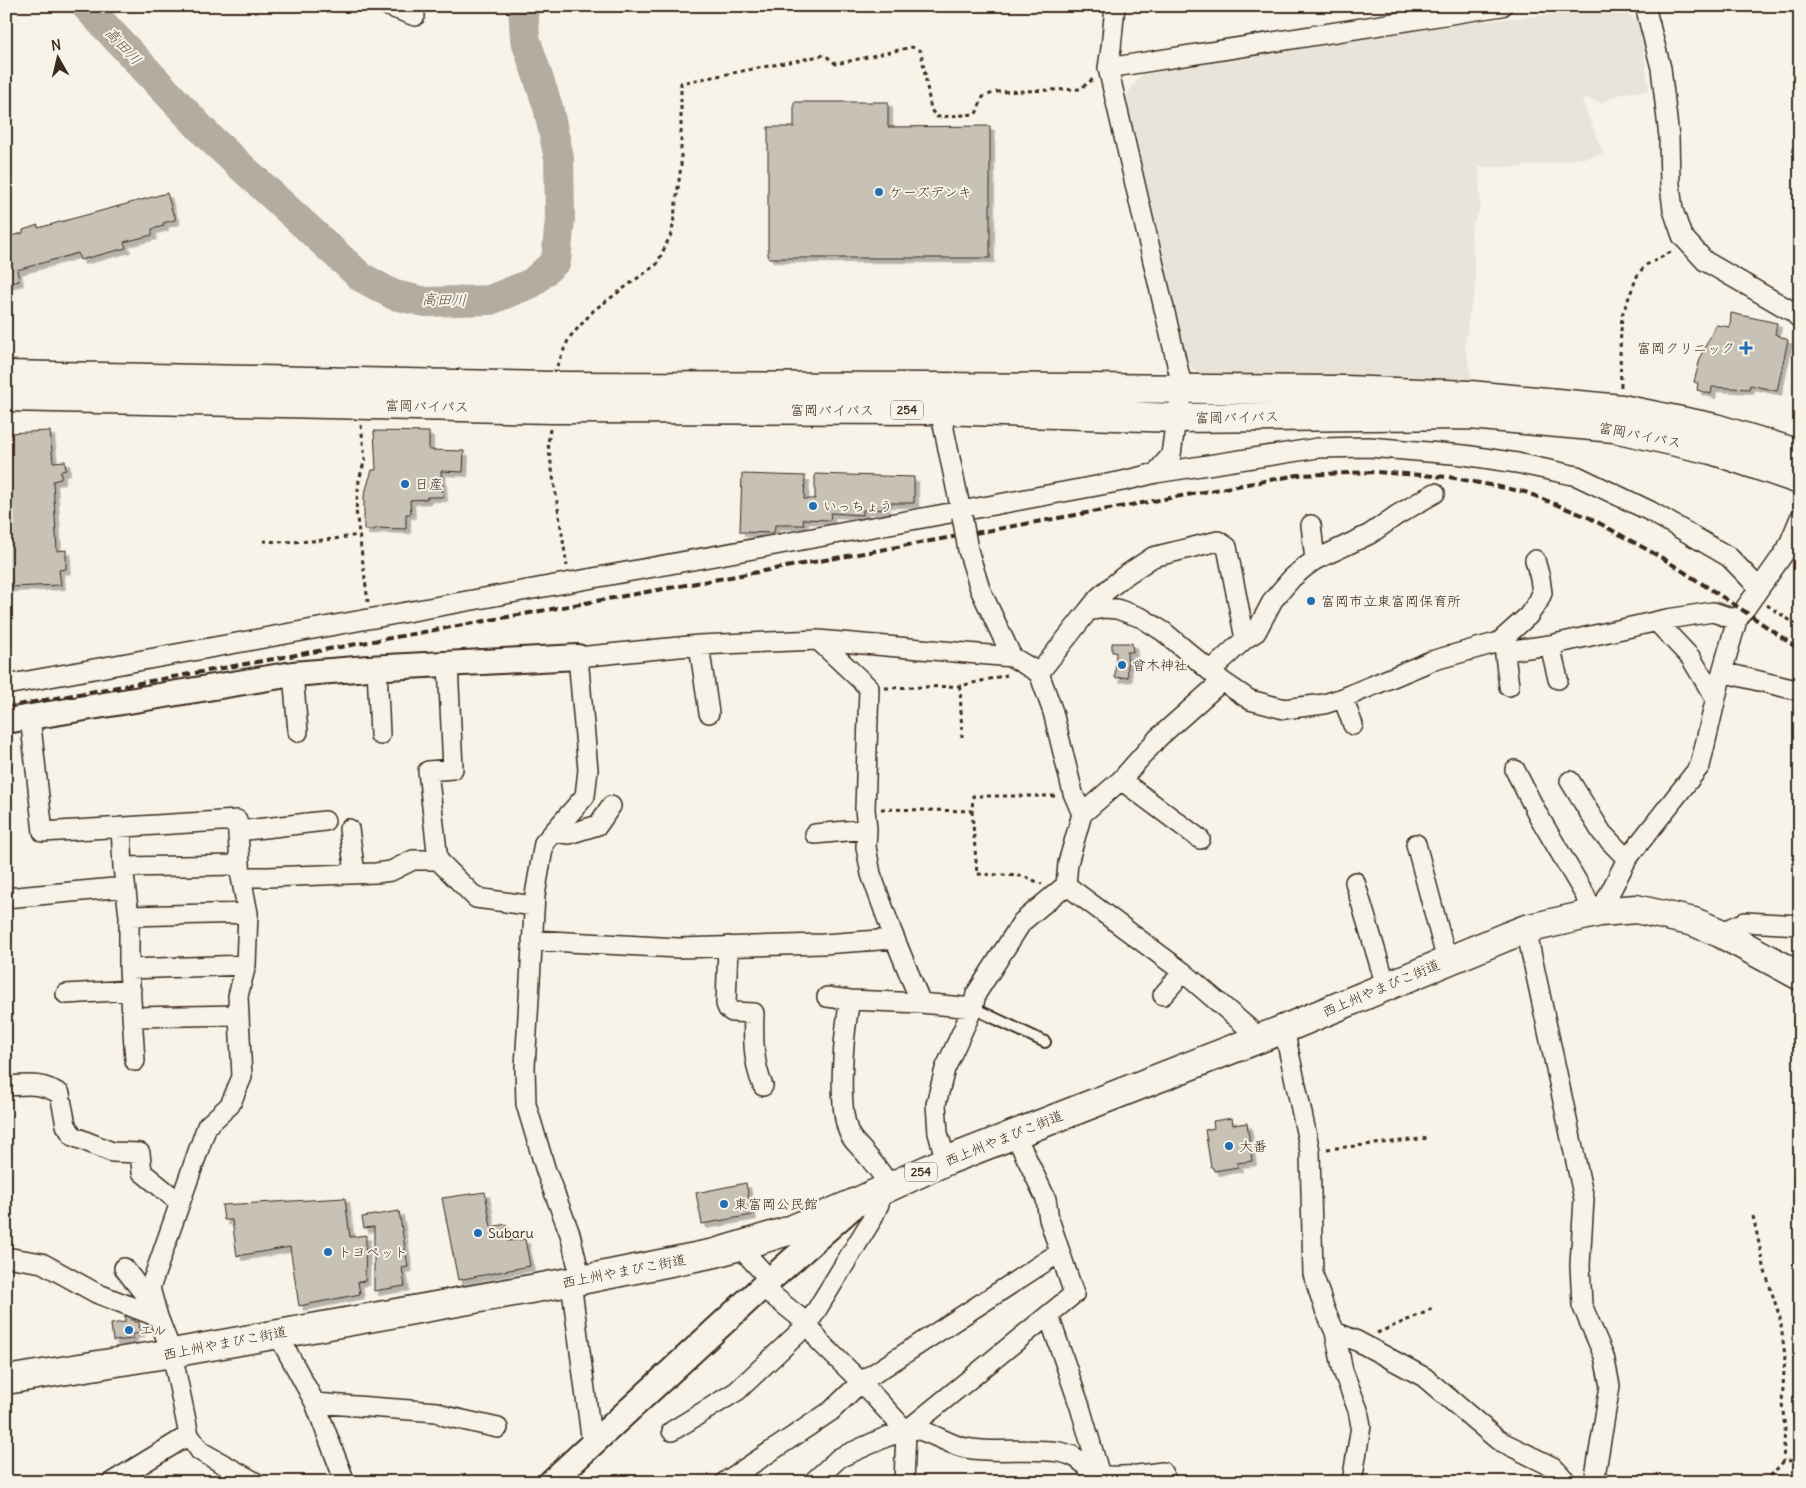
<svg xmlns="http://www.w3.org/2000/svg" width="1806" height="1488" viewBox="0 0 1806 1488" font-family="Delius,'Klee One',sans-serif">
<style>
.built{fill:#e9e4d9}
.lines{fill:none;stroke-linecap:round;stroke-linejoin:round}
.river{stroke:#b4aca0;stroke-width:30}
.building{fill:#c8c1b6;stroke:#3b2a1e;filter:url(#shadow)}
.service-casing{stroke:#3b2a1e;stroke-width:14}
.minor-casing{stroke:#3b2a1e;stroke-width:22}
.tertiary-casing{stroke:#3b2a1e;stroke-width:28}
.trunk-casing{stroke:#3b2a1e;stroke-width:31}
.path{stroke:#3b2a1e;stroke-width:3;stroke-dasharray:4 4;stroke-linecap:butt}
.service{stroke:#f7f3e8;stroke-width:10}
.minor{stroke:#f7f3e8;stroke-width:19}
.tertiary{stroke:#f7f3e8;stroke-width:24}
.trunk{stroke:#f7f3e8;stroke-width:28}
.rail{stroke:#3b2a1e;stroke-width:4;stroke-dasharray:8 4;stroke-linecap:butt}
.minor-bridge-casing{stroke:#3b2a1e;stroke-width:22;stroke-linecap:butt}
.minor-bridge{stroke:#f7f3e8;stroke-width:19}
.poi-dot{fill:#1f6fb2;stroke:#f7f3e8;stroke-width:2}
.labels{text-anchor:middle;stroke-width:4;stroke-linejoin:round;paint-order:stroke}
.shield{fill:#f7f3e8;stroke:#73665b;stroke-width:1}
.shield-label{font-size:12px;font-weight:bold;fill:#3b2a1e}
.poi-label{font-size:14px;fill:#3b2a1e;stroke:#f7f3e8;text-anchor:start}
.street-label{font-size:14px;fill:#3b2a1e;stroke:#f7f3e8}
.water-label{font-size:15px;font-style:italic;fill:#5f5145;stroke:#f7f3e8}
</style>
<defs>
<filter id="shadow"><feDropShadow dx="4.5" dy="4.5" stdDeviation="0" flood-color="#0004"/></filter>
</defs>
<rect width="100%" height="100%" fill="#f7f3e8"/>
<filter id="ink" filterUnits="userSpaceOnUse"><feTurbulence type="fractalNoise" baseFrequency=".02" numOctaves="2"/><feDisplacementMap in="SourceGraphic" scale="10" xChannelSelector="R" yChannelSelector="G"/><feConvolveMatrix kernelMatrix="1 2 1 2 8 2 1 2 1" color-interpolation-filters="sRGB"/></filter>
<g filter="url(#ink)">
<!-- built -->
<path class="built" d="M1618,7L1640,24L1649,91L1623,93L1601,103L1581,97L1604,155L1522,167H1479L1480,209L1471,228L1476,287L1469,315L1465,347L1473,382L1207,377L1186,364L1125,98L1140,75L1441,26Z"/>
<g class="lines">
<!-- river -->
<path class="river" d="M86,6L209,137L361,277L394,295L426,302L490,300L532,283L556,261L560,219L559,158L548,107L525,38L523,6"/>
</g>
<!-- building -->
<path class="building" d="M794,102H888V127L990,126V258H768V127H794Z
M167,193L173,214H175V220L163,223L164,226L152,229V235L124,242L126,248L80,260L78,253L17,270L19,281L6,284V232L7,237L23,233V230L38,225V228Z
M1731,313L1777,323L1775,334L1788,340L1777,391L1750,385L1749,389L1712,387L1711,394L1697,390L1698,383L1694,382L1701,355L1716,325L1730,327Z
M50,431L53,462L65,461L66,470L61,471V479L53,481L57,551L66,550V569L59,570L61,585L9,587L6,582V433Z
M374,431L429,432V450L464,451L463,472L441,471L443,497H427V499L410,500L411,514H406V529L376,528L374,530H364V496L372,470H376Z
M742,474L805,476L804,499H815V474L914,477V503H885V509L863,510V515L831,513L830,520L803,519L804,525H775L774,533L740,532Z
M1112,643H1132L1133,652H1127L1128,677L1115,678L1116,652H1112Z
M1232,1118L1233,1125L1247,1123L1252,1161L1237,1163L1238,1167L1214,1171L1213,1168L1211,1167L1205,1130L1214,1128L1213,1121Z
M746,1183L752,1215L702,1224L696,1193Z
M485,1192L491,1227L506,1224L508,1241L525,1239L530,1266L458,1280L442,1198Z
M345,1198L350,1237L366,1235L365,1281L358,1282L360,1294L299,1306L290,1247L237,1256L232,1220H224L222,1205Z
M399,1211L408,1267L402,1268L405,1286L374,1291V1227L364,1228L362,1217Z
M125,1316H129L130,1320H135V1322H139L140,1333L133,1334V1339L113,1341L111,1324L125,1322Z"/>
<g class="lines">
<!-- service casing -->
<g class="service-casing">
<path id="service" d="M973,1008L1045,1042"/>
</g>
<!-- minor casing -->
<g class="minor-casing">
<path id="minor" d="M388,6L415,16
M1115,6L1111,48L1108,68L1183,390L1176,418L1171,455L1156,473
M1645,6L1661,68L1669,137L1670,185L1673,210L1682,236L1705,261L1793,312L1800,319
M1108,68L1502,6
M940,410L962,516
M1311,525L1315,560
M968,550L980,589L1012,657
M1088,611L1099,597L1123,577L1153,557L1218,541L1227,547L1245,639
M1657,622L1691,658L1715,698
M818,640L869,688L865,809L867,829L866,847L871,874L892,932L921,1003L973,1008
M1499,642L1513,650L1550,645L1667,619L1713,612L1737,620
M699,645L709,713
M1550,645L1558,679
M1508,647L1505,655L1509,686
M448,664L453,769L428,771L438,860L476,898L534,906
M377,667L380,735
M1210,669L1218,664L1245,639L1256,632L1273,600L1292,578L1305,567L1315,560L1370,534L1397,515L1435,493
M1722,672L1800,691
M1039,673L1088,611L1104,608L1117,609L1142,618L1164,632L1222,681L1250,700L1284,709L1324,704L1343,698L1431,661L1499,642L1528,616L1538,602L1542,593L1540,578L1535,560
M293,674L298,732
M6,685L961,511L1123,481L1156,473L1318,448L1369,447L1464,455L1517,463L1577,476L1650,511L1729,557L1759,588
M1343,698L1353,725
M30,717L43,832L237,820L241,877L248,913L246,965L238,996L242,1077L230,1105L207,1126L150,1288L158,1317L172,1353L189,1435L200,1451L255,1482
M1515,770L1538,815L1585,895L1592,913
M1121,780L1200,839
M1570,781L1602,833L1627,859
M1082,814L1121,780L1158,738L1222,681
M121,827L123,867L129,916V969L135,1061
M349,829L355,873
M238,831L325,821
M554,832L569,834L598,825L611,806
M815,834L867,829
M1416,844L1447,961
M123,867L240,865
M241,877H268L376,873L391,871L413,860H438
M1355,882L1386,986
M1066,885L1183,972L1260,1038
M6,898L125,887
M1600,912L1627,859L1700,766L1722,672L1737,620L1787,549L1800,518
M129,916L248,913
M1526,929L1584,1199L1580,1265L1582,1305L1604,1356L1610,1386L1594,1482
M1720,933L1745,922L1800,925
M532,940L678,948L823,944L894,939
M728,946L726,1004L728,1009L732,1012L754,1013C753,1037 753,1063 763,1086
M129,969L246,965
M66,994L131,990
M1163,995L1183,972
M827,997L850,1000L921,1003
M850,1000C844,1032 836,1107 850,1135C853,1141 860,1147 865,1153C874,1164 883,1174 890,1187
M132,1017L239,1015
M1284,1029L1310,1151L1313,1274L1325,1310L1335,1332L1357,1341L1424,1377L1498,1440L1553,1467L1567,1482
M6,1086C28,1085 40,1082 60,1094L66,1125L73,1136L112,1152L140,1153L142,1172L180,1203
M739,1246L770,1280
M6,1257L42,1263L96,1293L158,1317
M124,1268L152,1304
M581,1280L570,1234L546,1171L526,1104L525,1067L535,895L544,843L585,796L588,770L578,657L699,645L818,640L1012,657L1039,673L1053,712L1073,793L1082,814L1068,863L1066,885L1022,922L976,994L973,1008L945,1069L936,1104L938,1133L946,1161
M571,1282L592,1444
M762,1287L808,1324L820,1342L861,1382L906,1431L904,1482
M1049,1316L1080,1407L1100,1475
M1335,1332L1343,1371L1358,1410L1361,1426L1352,1482
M277,1333L315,1403L345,1482
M315,1403L437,1412L445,1416L498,1428
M909,1429C922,1426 950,1446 966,1448C997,1454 1028,1447 1059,1452C1070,1454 1077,1457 1085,1465C1087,1468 1090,1472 1093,1473C1107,1480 1146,1474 1162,1472L1167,1482
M672,1431L737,1391L808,1324L871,1221L879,1204V1192
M112,1482L189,1435
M725,1482L831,1411L861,1382L1060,1252
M813,1482L839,1458L886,1437L906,1431L1074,1294L1049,1219L1046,1199L1015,1134"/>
</g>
<!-- tertiary casing -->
<g class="tertiary-casing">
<path id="tertiary" d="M6,721L293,674L368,668L578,657
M551,1482L762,1287L850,1209"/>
</g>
<!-- trunk casing -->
<g class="trunk-casing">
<path id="trunk" d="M6,375L552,386L938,387L1345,390L1470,395L1622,409L1715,428L1800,454
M6,397L553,409L940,410L1176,418L1470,415L1614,428L1712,450L1800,480
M6,1380L172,1353L581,1280L715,1253L739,1246L788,1231L859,1201L946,1161L1284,1029L1503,938L1526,929L1600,912L1636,909L1694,922L1720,933L1800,976"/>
</g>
<!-- path -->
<path class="path" d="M557,366L569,338L594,310L657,264L672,232L681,166V83L825,55L836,64L912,47L921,51L931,110L937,117L976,114L983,97L996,92L1080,89L1093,79
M1621,387L1620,349L1622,315L1638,274L1646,265L1673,251
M361,425L365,459L359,480L356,510L368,602
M550,429L548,444L567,566
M263,541C294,543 327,541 358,535
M1767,605L1800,627
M960,686L962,737
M885,688L960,686L1007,675
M881,809L972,811L973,796H1057
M972,811L977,874L1023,876L1042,884
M1327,1149L1430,1138
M1753,1216L1765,1271L1780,1318L1785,1356L1782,1403L1785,1428L1783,1462
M1377,1333L1426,1312L1432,1308
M1765,1482L1783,1462L1800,1459"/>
<!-- service -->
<use href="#service" class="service"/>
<!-- minor -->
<use href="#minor" class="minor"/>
<!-- tertiary -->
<use href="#tertiary" class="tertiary"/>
<!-- trunk -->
<use href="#trunk" class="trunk"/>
<!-- rail -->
<path class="rail" d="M6,707L1298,475L1376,472L1449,477L1525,492L1590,518L1664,559L1744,611L1800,650"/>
<!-- minor-bridge casing -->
<g class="minor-bridge-casing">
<path id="minor-bridge" d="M962,516L968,550"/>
</g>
<!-- minor-bridge -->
<use href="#minor-bridge" class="minor-bridge"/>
</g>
</g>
<!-- markers -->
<g class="poi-dot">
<circle cx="879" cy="192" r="5"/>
<path d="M1743.5 340.5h5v5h5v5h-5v5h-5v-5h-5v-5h5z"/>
<circle cx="405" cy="484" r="5"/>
<circle cx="813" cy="506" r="5"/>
<circle cx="1311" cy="601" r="5"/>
<circle cx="1122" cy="665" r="5"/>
<circle cx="1229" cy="1146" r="5"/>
<circle cx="724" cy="1204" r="5"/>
<circle cx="478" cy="1233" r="5"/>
<circle cx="328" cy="1252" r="5"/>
<circle cx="129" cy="1330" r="5"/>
</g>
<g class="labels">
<!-- shield labels -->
<g class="shield">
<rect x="891" y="400.5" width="32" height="19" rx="4"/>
<rect x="905" y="1162.5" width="32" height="19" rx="4"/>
</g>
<g class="shield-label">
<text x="907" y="414">254</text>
<text x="921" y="1176">254</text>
</g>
<!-- poi labels -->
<g class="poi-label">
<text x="889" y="197">ケーズデンキ</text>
<text x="1735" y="353" text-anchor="end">富岡クリニック</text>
<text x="415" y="489">日産</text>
<text x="823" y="511">いっちょう</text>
<text x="1321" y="606">富岡市立東富岡保育所</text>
<text x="1132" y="670">曾木神社</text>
<text x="1239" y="1151">大番</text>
<text x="734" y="1209">東富岡公民館</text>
<text x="488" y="1238">Subaru</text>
<text x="338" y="1257">トヨペット</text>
<text x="139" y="1335">エル</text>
</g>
<!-- street labels -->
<g class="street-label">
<text transform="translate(427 406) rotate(1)" y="5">富岡バイパス</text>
<text x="832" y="415">富岡バイパス</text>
<text transform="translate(1237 417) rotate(-1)" y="5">富岡バイパス</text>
<text transform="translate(1640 435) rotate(11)" y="5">富岡バイパス</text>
<text transform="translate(1381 988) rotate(-23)" y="5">西上州やまびこ街道</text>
<text transform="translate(1004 1138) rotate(-22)" y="5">西上州やまびこ街道</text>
<text transform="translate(624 1271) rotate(-11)" y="5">西上州やまびこ街道</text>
<text transform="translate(225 1343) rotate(-11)" y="5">西上州やまびこ街道</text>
</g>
<!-- water labels -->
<g class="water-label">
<text transform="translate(123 46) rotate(47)" y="5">高田川</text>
<text transform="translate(444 300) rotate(1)" y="5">高田川</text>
</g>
</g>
<!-- margin -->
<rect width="1806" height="1488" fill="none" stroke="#f7f3e8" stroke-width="25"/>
<rect x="12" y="12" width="1781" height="1463" fill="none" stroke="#3b2a1e" stroke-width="2" filter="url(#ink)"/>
<!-- north arrow -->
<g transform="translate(58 58) rotate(352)" stroke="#f7f3e8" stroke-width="4" paint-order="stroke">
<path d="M0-4L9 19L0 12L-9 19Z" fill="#3b2a1e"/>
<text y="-8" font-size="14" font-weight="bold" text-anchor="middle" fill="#3b2a1e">N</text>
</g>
</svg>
